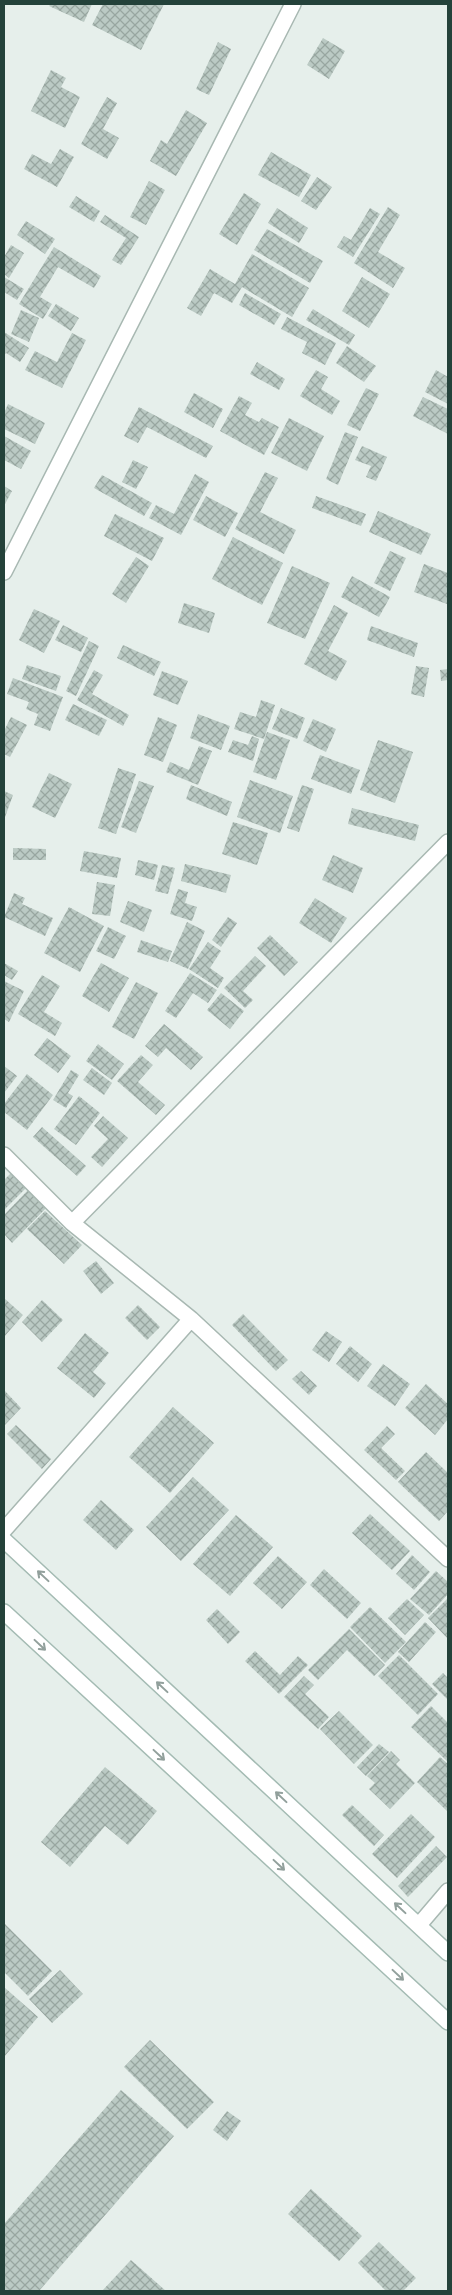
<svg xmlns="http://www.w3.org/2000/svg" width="452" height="2295" viewBox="0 0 452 2295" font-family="'Noto Sans',sans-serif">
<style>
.building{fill:url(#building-cross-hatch)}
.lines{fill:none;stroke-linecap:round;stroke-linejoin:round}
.street-casing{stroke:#a8b8b2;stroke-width:18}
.secondary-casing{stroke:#a4bbb3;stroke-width:18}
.street{stroke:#fff;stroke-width:15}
.secondary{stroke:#fff;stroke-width:15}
.oneway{stroke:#92a09c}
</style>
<defs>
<pattern id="building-cross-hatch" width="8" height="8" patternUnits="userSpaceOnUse" patternTransform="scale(1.25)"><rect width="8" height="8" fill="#bbcac4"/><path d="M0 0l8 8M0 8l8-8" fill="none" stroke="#98a6a0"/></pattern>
</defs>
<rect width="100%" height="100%" fill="#e6efeb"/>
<!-- building -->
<path class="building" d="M51,4H92L84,22L49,6Z
M103,4H164L141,50L92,25Z
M323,38L345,51L329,79L307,65Z
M218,42L231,49L209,95L196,89Z
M51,70L66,78L61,87L80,97L65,128L31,111Z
M107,97L117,103L103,129L119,138L107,159L81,144Z
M186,110L207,123L176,176L150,161L161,140L167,144Z
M60,149L74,157L57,187L24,169L32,154L51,164Z
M271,152L311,175L299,197L258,175Z
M317,177L332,187L316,210L301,201Z
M149,181L165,190L146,225L130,217Z
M244,193L261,204L237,245L219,234Z
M76,196L100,211L94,222L69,207Z
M388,207L400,215L378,252L405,268L393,288L354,263Z
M277,208L308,228L299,243L268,223Z
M370,208L380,214L353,257L337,247L344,236L351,240Z
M105,215L139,237L121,265L112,260L126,238L100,222Z
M26,221L55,239L45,254L17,235Z
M267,229L323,261L310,283L254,250Z
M11,245L24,253L9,278L4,274V257Z
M54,247L101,276L94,288L58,267L40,297L52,304L43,319L19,304Z
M252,254L309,288L292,317L242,287L232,303L214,293L201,316L187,308L210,269L235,284Z
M4,277L24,289L17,300L4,292Z
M362,277L390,294L369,328L342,311Z
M245,293L281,314L274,325L239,305Z
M56,304L79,318L71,331L48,316Z
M313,309L355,335L349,345L306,320Z
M21,310L39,318L29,342L11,334Z
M287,317L336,343L325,365L302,353L307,342L281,329Z
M4,332L29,348L20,362L6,353L4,355Z
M72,333L86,340L62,388L25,370L35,351L57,362Z
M347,346L376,366L364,382L336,363Z
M257,362L285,379L279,390L250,374Z
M316,370L328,377L321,389L340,401L332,415L300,396Z
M436,370L448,377V404L425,392Z
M366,388L379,394L360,431L347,425Z
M194,393L223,409L213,428L184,412Z
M239,396L252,403L245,415L259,422L262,418L279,427L264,455L220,431Z
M423,397L448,409V434L413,416Z
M8,404L45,423L35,444L4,429V413Z
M139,407L213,446L206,458L147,427L138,443L124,436Z
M289,418L324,436L307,471L271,453Z
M345,432L358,437L338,485L326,479Z
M4,436L31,451L21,469L4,460Z
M362,446L387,457L376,481L366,477L371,466L355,460Z
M133,460L148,467L136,489L122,482Z
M265,472L278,478L260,512L296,530L284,554L235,529Z
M195,474L209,482L181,535L149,518L156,505L174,514Z
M102,475L152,503L144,516L94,488Z
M4,486L12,491L4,506Z
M206,496L238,513L225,537L193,520Z
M316,496L366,514L361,526L312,508Z
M378,511L431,534L421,555L369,532Z
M115,514L164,538L152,561L104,536Z
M233,537L283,563L262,605L212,579Z
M390,551L406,558L390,591L374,583Z
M136,557L149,566L126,603L112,594Z
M424,564L448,573L447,604L414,592Z
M292,566L330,583L305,639L267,623Z
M352,576L390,597L379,617L341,597Z
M184,603L215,613L209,633L178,623Z
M334,605L348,613L328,651L347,661L336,681L304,664Z
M34,609L60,621L44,653L19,640Z
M63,625L88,638L81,652L55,640Z
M371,626L418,643L414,657L367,640Z
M89,641L99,646L76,696L66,691Z
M123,645L161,662L154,676L117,658Z
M27,665L61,676L56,691L22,679Z
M416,666L429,668L424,697L411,694Z
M448,669V680L441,681L440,670Z
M94,670L103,675L92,694L129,715L123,726L77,700Z
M162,671L188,681L178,705L153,695Z
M13,678L63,697L50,731L34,725L38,714L26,709L29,702L7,694Z
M261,700L275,705L264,739L234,729L240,712L256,717Z
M73,704L107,720L99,736L65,720Z
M281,708L305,718L297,739L272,729Z
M198,714L230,726L221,750L190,738Z
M11,717L27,725L10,757L4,754V731Z
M158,717L177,725L163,762L144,755Z
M313,719L336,729L326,752L303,741Z
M267,732L290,740L276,780L253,772Z
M252,736L259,739L253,761L228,752L233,740L248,745Z
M378,740L413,752L395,803L360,790Z
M199,746L212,751L198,785L166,772L170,762L189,770Z
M320,755L360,770L351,794L311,779Z
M118,768L136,774L116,834L98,828Z
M49,773L72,784L55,818L32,807Z
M250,780L293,796L280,833L237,817Z
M139,781L154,786L136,833L121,827Z
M191,785L232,802L227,816L186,799Z
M302,785L314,789L299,832L287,828Z
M4,791L13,795L4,820Z
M352,808L419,825L415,841L348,824Z
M233,822L268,833L257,865L222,854Z
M13,848L46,849V860H13Z
M84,851L121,858L117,878L80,871Z
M333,855L363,868L353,893L322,880Z
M138,860L158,865L154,880L135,875Z
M185,864L231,875L226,893L181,881Z
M162,865L175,868L168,894L155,891Z
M97,882L115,885L110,916L92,914Z
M178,889L188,892L185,903L197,907L192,921L170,914Z
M14,893L25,898L22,904L53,918L45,936L4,917Z
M315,898L347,918L331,943L299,923Z
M128,901L152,910L144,932L120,922Z
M69,907L104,926L80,972L44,953Z
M228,917L237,923L221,947L212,940Z
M187,922L205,931L188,969L170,961Z
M108,927L126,936L114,959L96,951Z
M270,935L298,962L284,976L257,948Z
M141,940L172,951L168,962L137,952Z
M208,942L221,951L210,968L224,978L218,988L189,969Z
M255,956L266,966L243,991L253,1000L245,1008L224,988Z
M4,963L18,971L12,980L4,975Z
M101,963L129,978L109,1012L82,996Z
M190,973L217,990L208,1003L193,993L176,1018L165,1011Z
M42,975L60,986L44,1012L62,1023L55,1036L18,1014Z
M4,981L24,991L9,1022L4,1019Z
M136,982L158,993L134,1039L112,1027Z
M221,993L244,1011L230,1029L207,1010Z
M164,1024L203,1057L191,1070L166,1048L158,1057L145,1046Z
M47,1038L71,1056L58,1073L34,1055Z
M98,1044L124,1064L112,1080L86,1061Z
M141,1055L153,1065L138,1082L165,1105L156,1115L117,1081Z
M4,1066L17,1076L4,1093Z
M92,1068L112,1083L104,1095L83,1080Z
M71,1070L79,1075L68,1093L73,1096L66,1108L53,1100Z
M27,1074L53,1095L27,1130L4,1112V1104Z
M79,1096L100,1113L76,1145L54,1129Z
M103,1116L128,1138L102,1167L91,1157L108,1139L94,1126Z
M42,1127L86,1166L77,1176L33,1137Z
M11,1173L26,1188L4,1210V1180Z
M30,1188L48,1206L12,1243L4,1234V1215Z
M45,1211L82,1245L64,1264L27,1229Z
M96,1261L114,1283L101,1294L83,1271Z
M4,1298L23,1315L4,1337Z
M42,1300L63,1320L42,1342L22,1322Z
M138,1305L160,1327L147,1340L125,1318Z
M243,1314L288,1360L276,1371L232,1325Z
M326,1331L342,1342L329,1362L312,1350Z
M85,1333L109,1353L93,1372L106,1383L94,1398L57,1368Z
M350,1346L372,1364L358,1382L336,1364Z
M383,1364L410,1384L395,1406L367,1386Z
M301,1371L317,1386L309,1395L292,1379Z
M426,1384L448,1404V1419L435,1435L405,1408Z
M5,1391L21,1408L4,1426V1392Z
M173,1407L214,1443L170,1493L129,1457Z
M16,1425L51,1459L42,1469L7,1434Z
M387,1426L395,1434L381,1448L405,1471L396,1480L364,1450Z
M426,1452L448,1473V1511L439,1521L398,1482Z
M193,1477L229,1510L181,1561L146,1527Z
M101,1500L134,1530L116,1550L83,1520Z
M370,1514L410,1551L392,1570L352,1533Z
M236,1515L273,1547L230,1596L193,1564Z
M412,1555L430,1572L414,1590L396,1574Z
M278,1556L307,1582L282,1609L253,1583Z
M324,1569L361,1603L347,1619L310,1585Z
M436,1571L448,1582V1594L429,1615L410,1599Z
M448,1598V1639L428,1618Z
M407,1599L424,1615L405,1635L388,1618Z
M370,1607L406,1642L385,1663L350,1627Z
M217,1609L240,1632L228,1644L206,1620Z
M425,1622L436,1632L409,1662L398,1652Z
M349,1629L385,1665L374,1676L347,1650L318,1680L308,1670Z
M255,1651L280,1675L298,1656L308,1665L279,1694L245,1661Z
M399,1655L438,1694L418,1715L378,1676Z
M443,1673L448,1678V1700L432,1684Z
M304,1676L314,1685L305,1694L329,1717L318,1729L284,1697Z
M431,1706L448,1723V1762L411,1727Z
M339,1711L373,1745L354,1764L320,1729Z
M379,1744L389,1752L366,1776L357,1767Z
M391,1751L400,1760L396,1764L415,1783L390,1809L369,1789L375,1783L367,1776Z
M440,1757L448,1764V1812L417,1782Z
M105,1767L157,1811L128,1845L105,1826L70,1867L41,1842Z
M352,1805L384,1835L374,1846L342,1815Z
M411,1814L435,1837L397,1878L372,1854Z
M436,1846L447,1857L408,1897L398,1886Z
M4,1923L52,1971L28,1996L4,1972Z
M60,1970L83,1994L52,2023L29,1999Z
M4,1987L38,2017L4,2057Z
M150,2040L214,2102L187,2129L124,2067Z
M121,2090L174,2136L39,2291H4V2224Z
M227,2111L241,2121L227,2141L213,2130Z
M311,2189L362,2236L339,2261L288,2214Z
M379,2242L416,2278L403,2291H386L358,2263Z
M131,2260L166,2291H102Z"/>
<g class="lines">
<!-- street casing -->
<g class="street-casing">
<path id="street" d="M4,572L293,4
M4,1155L72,1223L191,1319L448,1559
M72,1223L448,842
M4,1530L191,1319
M419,1925L448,1891"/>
</g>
<!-- secondary casing -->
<g class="secondary-casing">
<path id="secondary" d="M4,1540L448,1953
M4,1612L448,2022"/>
</g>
<!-- street -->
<use href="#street" class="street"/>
<!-- secondary -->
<use href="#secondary" class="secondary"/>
</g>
<!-- one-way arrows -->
<defs><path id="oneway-shaft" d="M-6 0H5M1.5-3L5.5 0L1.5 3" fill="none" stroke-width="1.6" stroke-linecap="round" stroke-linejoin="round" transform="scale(1.25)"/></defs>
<g class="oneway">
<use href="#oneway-shaft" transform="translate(43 1576) rotate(-137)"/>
<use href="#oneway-shaft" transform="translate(40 1645) rotate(43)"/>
<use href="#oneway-shaft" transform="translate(162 1687) rotate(-137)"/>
<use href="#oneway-shaft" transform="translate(159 1755) rotate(43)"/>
<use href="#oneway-shaft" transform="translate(281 1797) rotate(-137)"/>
<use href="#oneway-shaft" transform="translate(279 1865) rotate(43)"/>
<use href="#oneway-shaft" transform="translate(400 1908) rotate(-137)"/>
<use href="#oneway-shaft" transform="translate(398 1975) rotate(43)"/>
</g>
<!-- border -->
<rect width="452" height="2295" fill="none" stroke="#24423a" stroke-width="10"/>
</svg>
